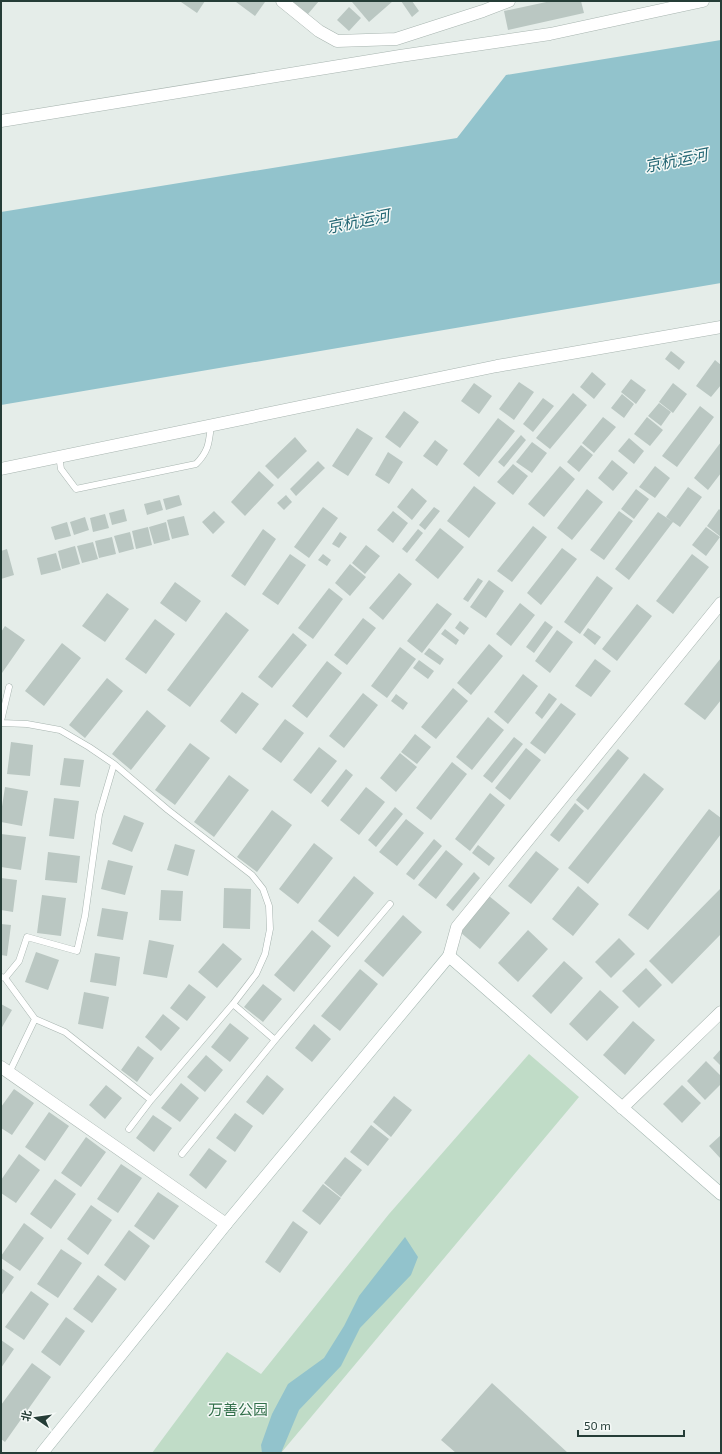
<svg xmlns="http://www.w3.org/2000/svg" width="722" height="1454" viewBox="0 0 722 1454" font-family="'Exo 2','Noto Sans SC',sans-serif">
<style>
.green{fill:#c0dcc7}
.water{fill:#92c3cc}
.building{fill:#bac7c2}
.lines{fill:none;stroke-linecap:round;stroke-linejoin:round}
.lane-casing{stroke:#a8b5b0;stroke-width:7}
.street-casing{stroke:#a8b5b0;stroke-width:13}
.secondary-casing{stroke:#a4b7b1;stroke-width:13}
.lane{stroke:#fff;stroke-width:6}
.street{stroke:#fff;stroke-width:12}
.secondary{stroke:#fff;stroke-width:12}
.labels{text-anchor:middle;stroke-width:3;stroke-linejoin:round;paint-order:stroke}
.park-label{font-size:15px;fill:#33704b;stroke:#f5f9f7}
.water-label{font-size:16px;font-style:italic;fill:#246774;stroke:#f5f9f7}
</style>
<rect width="100%" height="100%" fill="#e5ede9"/>
<!-- green -->
<path class="green" d="M529,1054L579,1097L281,1453H152L227,1352L261,1374L389,1214Z"/>
<!-- water -->
<path class="water" d="M721,40V283L1,405V212L457,138L506,75Z
M405,1237L418,1257L411,1275L360,1328L341,1366L299,1410L281,1453H262L261,1445L272,1414L288,1384L324,1358L344,1326L359,1296Z"/>
<!-- building -->
<path class="building" d="M182,1H205L197,13L181,2Z
M237,1H264L265,2L255,16L236,2Z
M292,1H319L308,14Z
M354,1H393L369,22L352,2Z
M401,1H412L419,11L412,17Z
M551,1H581L584,13L508,30L504,11Z
M349,7L361,18L349,31L337,20Z
M671,351L685,362L679,370L665,359Z
M715,360L721,365V385L711,397L696,386Z
M592,372L606,384L594,399L580,387Z
M631,379L646,390L636,404L621,392Z
M519,382L534,392L514,420L499,409Z
M474,383L492,396L479,414L461,401Z
M673,383L687,394L673,413L659,402Z
M573,393L587,405L550,449L536,438Z
M622,394L634,404L624,418L611,408Z
M543,398L554,406L533,432L523,424Z
M659,403L671,412L661,426L648,416Z
M700,406L714,417L677,467L662,456Z
M404,411L419,422L400,448L385,437Z
M603,417L616,427L594,453L582,443Z
M647,417L663,430L650,446L634,434Z
M498,418L515,431L479,477L463,464Z
M357,428L373,438L348,476L332,466Z
M521,435L526,440L504,467L498,462Z
M295,437L307,451L278,479L265,466Z
M629,438L644,451L634,464L618,451Z
M435,440L448,450L437,466L423,456Z
M532,442L547,453L532,473L516,462Z
M721,442V473L708,490L694,478Z
M581,445L593,455L579,472L567,462Z
M388,452L403,462L389,484L375,475Z
M612,460L628,473L613,491L598,478Z
M318,461L325,468L296,496L290,489Z
M513,464L528,476L513,495L497,482Z
M560,466L575,479L544,517L528,504Z
M655,466L670,478L655,498L639,487Z
M259,471L274,485L245,516L231,502Z
M474,486L496,503L469,538L447,521Z
M688,487L702,497L680,527L666,517Z
M412,488L427,501L412,520L397,507Z
M587,489L603,502L572,540L557,528Z
M636,489L649,499L634,519L621,509Z
M179,495L182,505L166,510L163,499Z
M286,495L292,502L284,510L277,503Z
M160,500L163,510L147,515L144,504Z
M323,507L338,518L309,558L294,547Z
M434,507L440,511L425,530L419,525Z
M124,509L127,521L112,525L109,513Z
M719,509L721,511V537L707,526Z
M214,511L225,522L213,534L202,522Z
M393,511L408,523L393,543L377,530Z
M619,511L633,521L604,560L590,550Z
M658,512L673,522L629,580L615,569Z
M105,514L109,528L93,532L90,518Z
M184,516L189,535L172,539L167,520Z
M85,517L89,530L74,535L70,522Z
M67,522L71,536L55,540L51,527Z
M166,522L170,540L154,544L149,527Z
M533,526L547,537L512,582L497,571Z
M148,527L152,545L136,549L132,531Z
M706,527L720,537L706,556L692,545Z
M440,528L464,547L438,579L415,560Z
M263,529L276,539L245,586L231,576Z
M418,529L423,533L407,553L402,549Z
M130,532L134,549L119,553L114,536Z
M340,532L347,537L339,548L332,544Z
M112,537L116,554L99,558L95,541Z
M93,542L98,559L82,563L77,546Z
M366,545L380,556L365,574L352,563Z
M75,546L80,564L62,569L58,551Z
M562,548L577,559L541,605L527,593Z
M7,549L14,575L1,579V551Z
M56,553L61,570L41,575L37,558Z
M290,554L306,565L278,605L262,594Z
M323,554L331,560L327,566L318,560Z
M692,554L709,567L673,614L656,601Z
M350,564L366,577L350,596L335,583Z
M399,573L412,584L383,620L369,608Z
M597,576L613,588L580,634L564,622Z
M478,578L483,581L468,602L463,599Z
M489,580L504,591L486,618L470,607Z
M175,582L201,601L186,622L160,603Z
M329,588L343,599L313,639L298,628Z
M107,593L129,609L105,642L82,626Z
M437,603L452,614L422,653L407,641Z
M520,603L535,615L511,646L496,634Z
M637,604L652,616L617,661L602,649Z
M226,612L249,630L190,707L167,690Z
M363,618L376,628L347,665L334,655Z
M155,619L175,634L146,674L125,659Z
M460,621L469,628L464,635L455,628Z
M545,621L553,627L534,653L526,647Z
M5,626L25,640L2,673L1,672V632Z
M588,628L601,637L595,645L583,635Z
M445,629L459,640L456,645L441,634Z
M557,630L573,642L550,673L535,661Z
M293,633L307,645L272,688L258,677Z
M62,643L81,658L44,706L25,691Z
M489,644L503,656L471,695L457,683Z
M400,647L416,659L387,698L371,686Z
M429,648L444,659L440,665L424,654Z
M721,658V700L705,720L684,704Z
M595,659L611,671L591,697L575,686Z
M419,660L434,671L428,679L413,668Z
M327,661L342,673L307,718L292,706Z
M523,674L538,686L508,724L494,712Z
M107,678L123,691L85,738L69,725Z
M453,688L468,701L436,739L421,727Z
M242,692L259,704L236,734L220,721Z
M363,693L378,705L344,748L329,736Z
M549,693L557,699L542,719L535,713Z
M396,694L408,703L403,710L391,701Z
M561,703L576,714L545,754L530,743Z
M147,710L166,726L131,770L112,754Z
M488,717L504,730L472,770L456,757Z
M285,719L304,733L281,763L262,749Z
M415,734L431,747L417,764L401,752Z
M514,737L523,744L492,783L483,776Z
M11,742L33,745L30,776L7,774Z
M190,743L210,758L175,805L155,790Z
M319,747L337,761L311,794L293,780Z
M526,748L541,760L510,800L495,788Z
M618,749L629,758L588,810L576,800Z
M400,753L417,767L396,792L380,778Z
M64,758L84,760L80,787L60,785Z
M452,762L467,774L431,820L416,808Z
M346,769L353,775L328,807L321,801Z
M644,773L664,789L588,884L568,868Z
M229,775L249,790L214,837L194,822Z
M5,787L28,791L22,826L1,822V813Z
M366,787L385,802L359,835L340,820Z
M490,793L505,805L470,851L455,839Z
M54,798L79,801L74,839L49,836Z
M575,803L584,811L559,842L550,835Z
M395,807L403,814L376,847L368,840Z
M709,809L721,818V834L648,930L628,915Z
M272,810L292,825L257,872L237,857Z
M124,815L144,823L132,852L112,844Z
M406,819L424,833L397,866L379,852Z
M1,834L26,837L21,870L1,867Z
M434,839L442,846L414,880L406,874Z
M314,843L333,858L298,904L279,889Z
M175,844L195,850L188,876L167,870Z
M478,845L495,858L489,866L472,853Z
M446,850L463,864L436,899L418,885Z
M536,851L559,869L531,904L508,886Z
M48,852L80,856L77,883L45,880Z
M108,860L133,866L125,895L101,889Z
M474,872L480,878L453,911L446,905Z
M354,876L374,893L338,937L318,921Z
M1,878L17,880L13,912L1,910Z
M578,886L599,904L573,936L552,919Z
M224,888L251,889L250,929L223,928Z
M721,888V934L672,984L649,961Z
M161,890L183,891L181,921L159,920Z
M42,895L66,898L61,936L37,933Z
M489,896L510,913L480,949L460,932Z
M102,908L128,912L123,940L97,936Z
M403,915L422,932L383,977L364,961Z
M1,924L11,925L7,956L1,955Z
M312,930L331,946L294,992L274,975Z
M528,930L548,949L518,982L498,963Z
M619,938L635,954L611,978L595,962Z
M149,940L174,945L167,978L143,974Z
M223,943L242,959L217,988L198,972Z
M36,952L59,960L48,990L25,982Z
M95,953L120,957L116,986L90,982Z
M564,961L583,978L551,1014L532,996Z
M646,968L662,985L639,1008L622,991Z
M360,969L378,984L340,1031L321,1016Z
M189,984L206,997L187,1021L170,1008Z
M263,984L282,999L263,1022L244,1007Z
M600,990L619,1007L587,1041L569,1024Z
M84,992L109,997L103,1029L78,1024Z
M1,1004L12,1010L1,1029Z
M163,1014L180,1028L161,1051L145,1037Z
M633,1021L655,1040L625,1075L603,1055Z
M230,1023L249,1038L230,1062L211,1047Z
M314,1024L331,1039L312,1062L295,1048Z
M138,1046L154,1058L137,1082L121,1070Z
M721,1049V1066L713,1058Z
M206,1055L223,1070L205,1092L187,1077Z
M706,1061L721,1076V1084L705,1100L687,1081Z
M267,1075L284,1089L263,1115L246,1102Z
M181,1083L199,1098L180,1122L161,1108Z
M106,1085L122,1098L105,1119L89,1105Z
M682,1085L701,1103L682,1123L663,1104Z
M14,1089L34,1103L12,1135L1,1128V1107Z
M394,1096L412,1110L391,1137L373,1122Z
M49,1112L69,1126L45,1161L25,1147Z
M235,1113L253,1126L235,1152L216,1138Z
M153,1115L172,1128L154,1152L136,1138Z
M371,1125L389,1139L368,1166L350,1152Z
M721,1135V1159L709,1146Z
M86,1137L106,1152L81,1187L61,1173Z
M209,1148L227,1161L206,1189L189,1175Z
M19,1154L40,1170L16,1203L1,1193V1180Z
M345,1157L362,1170L341,1197L324,1183Z
M121,1164L142,1178L118,1213L97,1199Z
M55,1179L76,1194L51,1229L30,1214Z
M323,1184L341,1198L320,1225L302,1211Z
M158,1192L179,1206L154,1240L134,1226Z
M91,1205L112,1220L88,1255L67,1239Z
M293,1221L308,1232L280,1273L265,1262Z
M24,1223L44,1238L20,1271L1,1258V1256Z
M129,1230L150,1246L125,1281L104,1265Z
M61,1249L82,1263L58,1298L37,1284Z
M1,1268L14,1277L1,1296Z
M98,1275L117,1289L92,1323L73,1309Z
M31,1291L49,1304L24,1340L5,1327Z
M66,1317L85,1331L60,1366L41,1352Z
M1,1340L14,1349L1,1368Z
M32,1363L51,1377L5,1442L1,1439V1405Z
M492,1383L568,1453H456L441,1440Z"/>
<g class="lines">
<!-- lane casing -->
<g class="lane-casing">
<path id="lane" d="M59,456L61,469L76,489L196,464C209,451 209,442 211,425
M1,721L9,687
M1,723L27,724L60,730L89,747L114,764L168,810L252,875L263,889L269,906L270,929L265,954L256,974L233,1004L151,1100
M1,977L5,978L19,961L27,937L77,951L85,916L99,815L114,764
M5,978L35,1019L65,1032L151,1100L129,1129
M233,1004L275,1040
M9,1073L35,1019
M182,1154L275,1040L390,904"/>
</g>
<!-- street casing -->
<g class="street-casing">
<path id="street" d="M282,1L319,31L337,41L396,39L483,11L509,1
M1,121L400,56L550,34L703,1
M1,469L497,366L721,327
M449,956L457,927L721,603
M1,1067L226,1224
M622,1108L721,1012"/>
</g>
<!-- secondary casing -->
<g class="secondary-casing">
<path id="secondary" d="M42,1453L226,1224L449,956L721,1194"/>
</g>
<!-- lane -->
<use href="#lane" class="lane"/>
<!-- street -->
<use href="#street" class="street"/>
<!-- secondary -->
<use href="#secondary" class="secondary"/>
</g>
<g class="labels">
<!-- park labels -->
<g class="park-label">
<text x="238" y="1415">万善公园</text>
</g>
<!-- water labels -->
<g class="water-label">
<text transform="translate(676 160) rotate(-11)" y="6">京杭运河</text>
<text transform="translate(358 221) rotate(-11)" y="6">京杭运河</text>
</g>
</g>
<!-- border -->
<rect width="722" height="1454" fill="none" stroke="#253d37" stroke-width="4"/>
<!-- north arrow -->
<g transform="translate(36 1418) rotate(283)" stroke="#f5f9f7" stroke-width="3" paint-order="stroke">
<path d="M0-3L7 15L0 10L-7 15Z" fill="#253d37"/>
<text y="-6" font-size="11" font-weight="bold" text-anchor="middle" fill="#253d37">北</text>
</g>
<!-- scale -->
<path d="M578 1430v6h106v-6" fill="none" stroke="#253d37" stroke-width="2"/>
<text x="584" y="1430" font-size="12" fill="#253d37" stroke="#f5f9f7" stroke-width="3" paint-order="stroke">50 m</text>
</svg>
